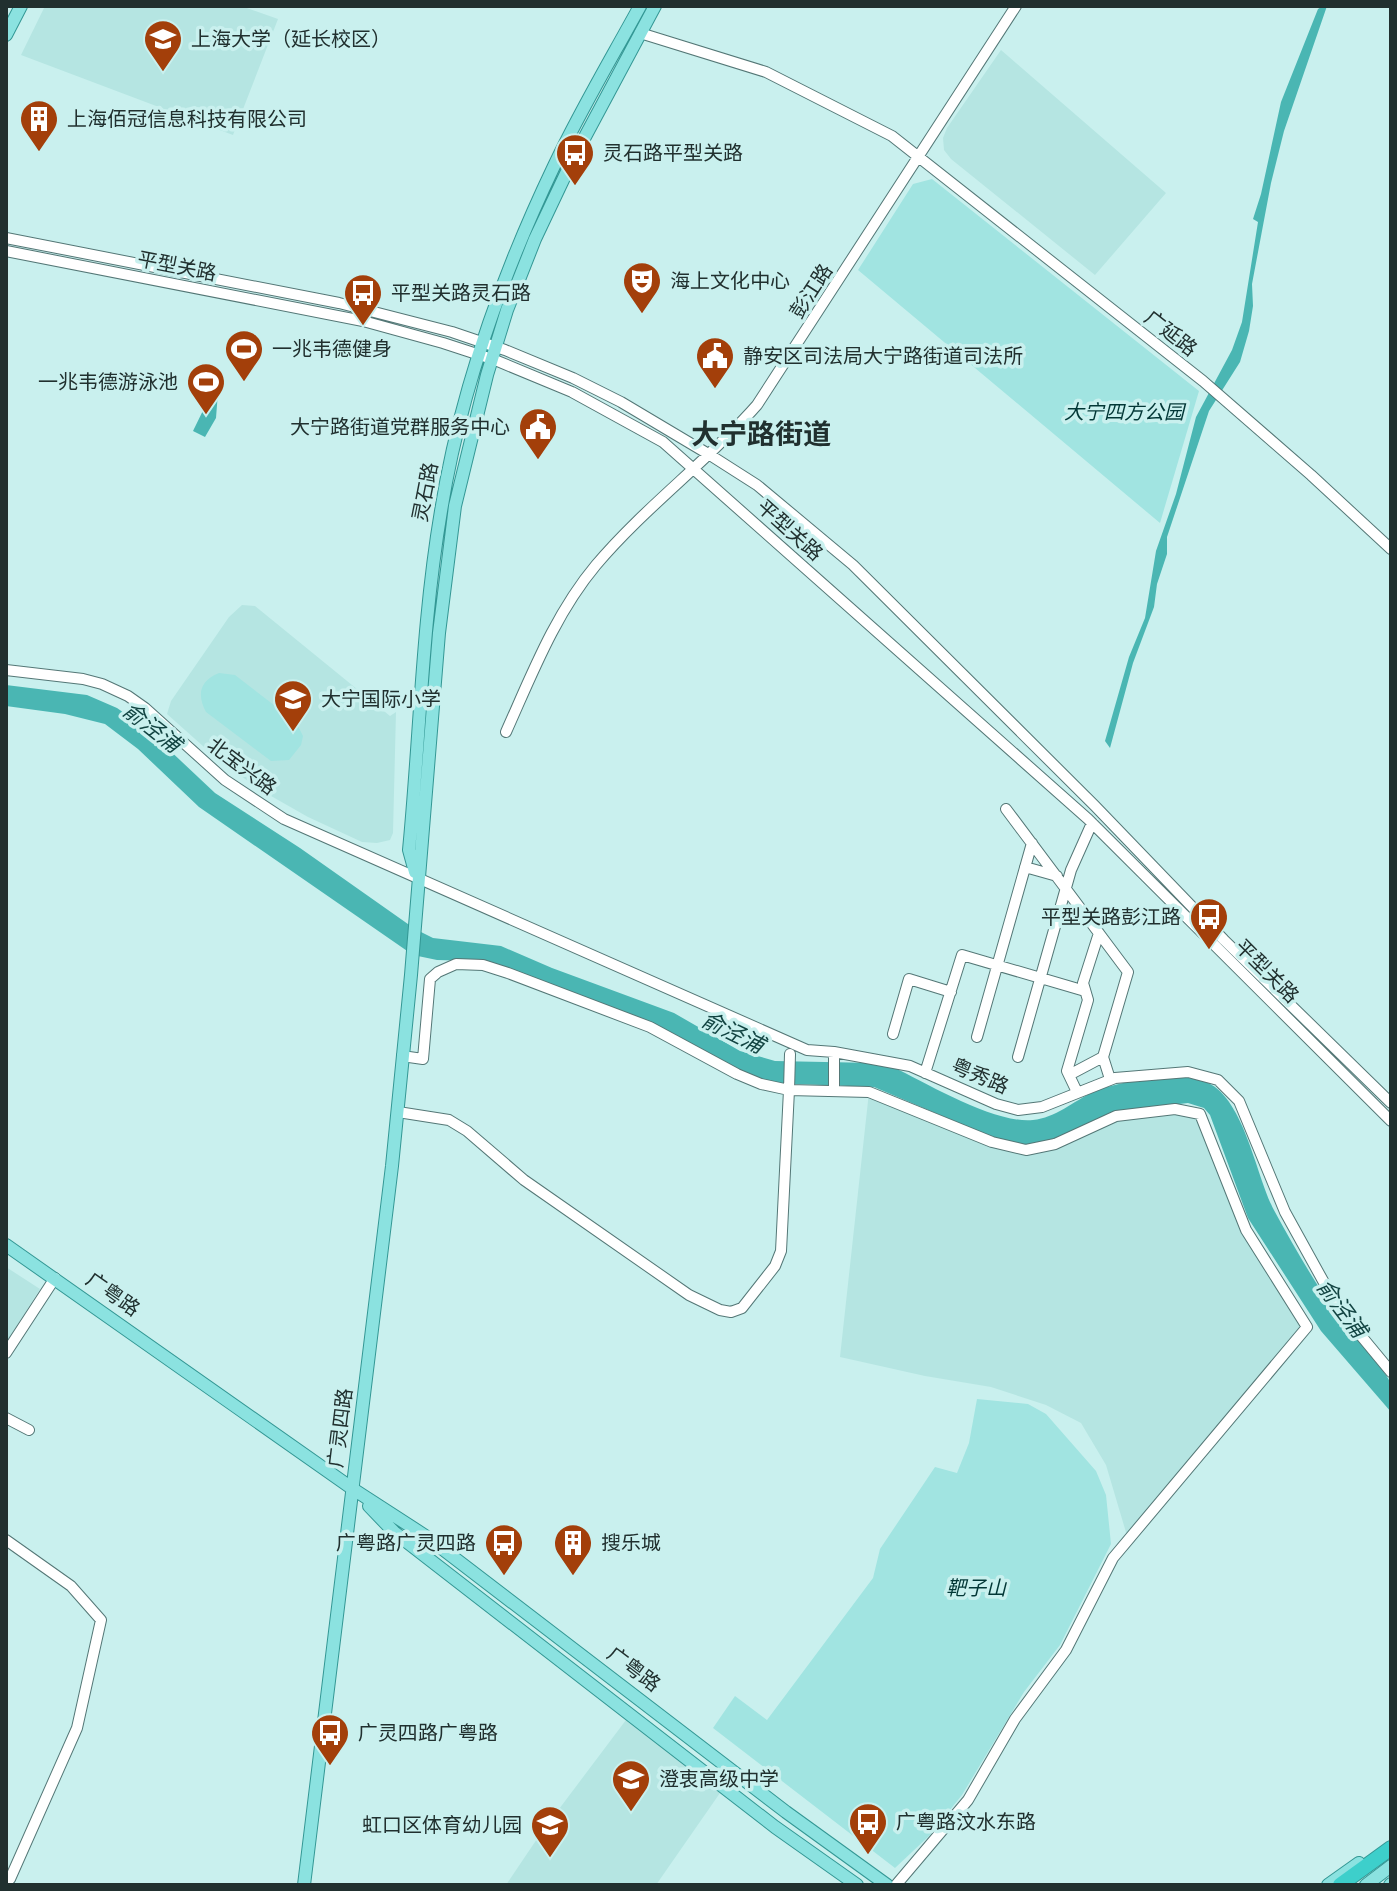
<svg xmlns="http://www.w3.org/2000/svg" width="1397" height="1891" viewBox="0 0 1397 1891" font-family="'Times New Roman','Noto Sans SC',serif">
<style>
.built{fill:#b5e5e2}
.green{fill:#a1e4e1}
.water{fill:#4ab6b3}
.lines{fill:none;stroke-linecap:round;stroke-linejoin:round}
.minor-casing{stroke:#547776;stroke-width:12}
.major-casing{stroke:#339794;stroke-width:14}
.highway-casing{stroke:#339794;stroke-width:16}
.minor{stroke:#fff;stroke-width:10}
.major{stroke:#8be2e0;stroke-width:12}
.highway{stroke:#3dcfcb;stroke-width:14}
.labels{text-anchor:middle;stroke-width:7;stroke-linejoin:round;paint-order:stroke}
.poi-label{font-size:20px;fill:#21302f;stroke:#c9f0ee;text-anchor:start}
.street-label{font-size:20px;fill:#21302f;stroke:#c9f0ee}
.park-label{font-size:20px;font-style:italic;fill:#023736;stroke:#c9f0ee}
.water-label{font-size:22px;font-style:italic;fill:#124442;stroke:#c9f0ee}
.district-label{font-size:28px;font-weight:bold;fill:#21302f;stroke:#c9f0ee}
</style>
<rect width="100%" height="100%" fill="#c9f0ee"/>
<!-- built -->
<path class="built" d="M45,6H241L278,19L233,135L21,55Z
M1001,50L1166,193L1095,275L951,159L944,150L943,138L947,128Z
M242,605L255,606L390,716L396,712L393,833L390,840L377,843L362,842L308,817L264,792L222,763L167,714L171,701L229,617Z
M869,1092L1026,1150L1116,1116L1175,1109L1200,1114L1246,1230L1307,1327L1128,1539L1106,1465L1081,1423L1046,1405L991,1387L925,1376L840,1357Z
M6,1267L40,1289L6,1343Z
M626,1720L720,1793L656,1885H506L541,1833Z"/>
<!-- green -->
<path class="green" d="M932,179L1199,391L1160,523L858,270L913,184Z
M219,673L235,675L296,722L303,736L301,745L289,760L271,761L206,712C197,695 199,681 219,673Z
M977,1399L1028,1404L1046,1414L1096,1471L1106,1495L1111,1544L1060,1645L1024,1692L962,1795L929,1836L895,1868L713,1728L735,1696L767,1720L873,1578L880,1549L935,1467L957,1473L969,1443Z"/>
<!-- water -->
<path class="water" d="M1323,6H1327L1284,131L1271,183L1252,284L1253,306L1249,331L1240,362L1209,411L1167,537V554L1157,584L1154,607L1133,663L1110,748L1105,741L1129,657L1145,618L1156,551L1176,494L1196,417L1232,350L1242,322L1258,222L1253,219L1261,194L1281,102L1318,9Z
M213,390L218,392L216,418L205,437L193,431Z
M6,685L87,695L117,708L147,729L215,793L300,848L415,929L433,938L501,946L552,968L674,1013L740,1051L775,1061L874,1063L893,1067C928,1084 995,1124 1033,1120C1055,1118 1074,1101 1093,1092C1119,1081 1174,1073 1200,1080C1244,1090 1255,1176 1275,1212C1294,1247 1315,1283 1338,1316C1351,1335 1381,1363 1390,1382C1393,1390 1391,1404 1391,1412L1321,1331L1248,1218L1210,1115L1204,1108L1188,1103L1117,1111L1054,1140L1029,1145L1010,1143L992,1137L874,1087L771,1083L754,1079L708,1054L473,961L437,960L413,955L199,807L138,749L105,724L65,714L6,706Z"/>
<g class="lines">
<!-- minor casing -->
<g class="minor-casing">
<path id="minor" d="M640,33L766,72L892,136L1203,381L1311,475L1391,549
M6,238L339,303L452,332L505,350L573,378L621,402L710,455L757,485L853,565L1095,806L1224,940L1391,1103
M6,251L363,321L443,343L495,360L572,392L663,442L1088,819L1391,1121
M6,670L83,679L102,684L128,696L145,708L225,780L284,819L807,1050L834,1052L910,1066L996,1104L1018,1110L1042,1107L1115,1078L1188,1072L1218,1080L1239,1101L1285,1212L1327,1288L1348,1320L1391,1372
M506,732C532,674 555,614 596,565C645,507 707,462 757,405L1016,6
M1006,809L1128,972L1103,1057L1110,1079
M1025,867L1057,876
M893,1034L909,979L951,992
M977,1037L1032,843
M402,1056L423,1059L430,979L438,972L456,964L483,965L508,973L650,1027L737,1074L761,1084L789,1090L790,1054
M1018,1057L1071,870L1092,823
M925,1073L962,955L1085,991
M1069,1075L1103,1057
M834,1091V1052
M1077,1092L1067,1071L1088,1000L1083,983L1099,933
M398,1112L449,1120L467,1131L524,1180L689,1295L720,1310L731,1312L742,1308L775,1266L781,1251L789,1090L869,1092L992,1142L1026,1150L1055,1144L1116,1116L1175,1109L1200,1114L1246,1230L1307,1327L1113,1558L1066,1650L1015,1719L968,1800L896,1885
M6,1353L55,1278
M6,1418L29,1430
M6,1540L71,1586L101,1620L77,1728L10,1879"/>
</g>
<!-- major casing -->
<g class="major-casing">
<path id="major" d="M6,35L21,6
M415,872L409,850C420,737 422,623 441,511C460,392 502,275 554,166C580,111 611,59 640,6
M6,1245L353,1489L427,1537L786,1812L887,1885
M369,1506L394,1532L775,1827L857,1885
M304,1885L392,1166L411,975L439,633L455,506L487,375L507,310L535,239L571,163L655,6
M1328,1885L1359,1863
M1366,1885L1391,1866
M1390,1885L1391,1884"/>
</g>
<!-- highway casing -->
<g class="highway-casing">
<path id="highway" d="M1340,1885L1391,1848"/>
</g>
<!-- minor -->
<use href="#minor" class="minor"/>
<!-- major -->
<use href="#major" class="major"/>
<!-- highway -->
<use href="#highway" class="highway"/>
</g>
<!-- icons -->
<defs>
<g id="university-pin" transform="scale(2)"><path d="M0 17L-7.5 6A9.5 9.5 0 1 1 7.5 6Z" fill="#a33f0a" stroke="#c9f0ee"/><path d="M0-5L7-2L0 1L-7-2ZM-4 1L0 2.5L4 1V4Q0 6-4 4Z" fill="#fff"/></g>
<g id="building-pin" transform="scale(2)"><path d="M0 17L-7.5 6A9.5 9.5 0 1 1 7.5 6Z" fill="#a33f0a" stroke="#c9f0ee"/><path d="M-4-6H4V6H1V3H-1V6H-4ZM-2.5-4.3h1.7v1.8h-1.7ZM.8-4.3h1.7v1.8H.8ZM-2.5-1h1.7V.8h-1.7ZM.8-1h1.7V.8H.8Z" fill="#fff"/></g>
<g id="bus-pin" transform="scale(2)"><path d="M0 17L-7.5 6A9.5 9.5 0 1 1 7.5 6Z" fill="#a33f0a" stroke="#c9f0ee"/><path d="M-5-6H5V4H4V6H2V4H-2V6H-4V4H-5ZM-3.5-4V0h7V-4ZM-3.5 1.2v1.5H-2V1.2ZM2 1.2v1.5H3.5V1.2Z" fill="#fff"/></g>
<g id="theatre-pin" transform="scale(2)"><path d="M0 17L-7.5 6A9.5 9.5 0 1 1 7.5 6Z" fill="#a33f0a" stroke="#c9f0ee"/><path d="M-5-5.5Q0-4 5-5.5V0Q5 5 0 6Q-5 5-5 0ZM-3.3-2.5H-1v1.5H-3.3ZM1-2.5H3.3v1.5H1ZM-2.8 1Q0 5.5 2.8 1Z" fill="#fff"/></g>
<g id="stadium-pin" transform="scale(2)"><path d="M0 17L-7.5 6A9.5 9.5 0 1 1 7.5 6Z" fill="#a33f0a" stroke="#c9f0ee"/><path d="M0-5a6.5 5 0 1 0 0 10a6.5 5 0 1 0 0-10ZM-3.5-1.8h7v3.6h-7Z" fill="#fff"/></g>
<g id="civic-pin" transform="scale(2)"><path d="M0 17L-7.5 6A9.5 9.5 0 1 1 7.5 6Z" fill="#a33f0a" stroke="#c9f0ee"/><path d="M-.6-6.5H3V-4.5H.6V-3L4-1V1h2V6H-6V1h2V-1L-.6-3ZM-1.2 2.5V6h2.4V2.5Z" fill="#fff"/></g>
<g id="school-pin" transform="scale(2)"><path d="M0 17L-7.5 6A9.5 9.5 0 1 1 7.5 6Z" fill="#a33f0a" stroke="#c9f0ee"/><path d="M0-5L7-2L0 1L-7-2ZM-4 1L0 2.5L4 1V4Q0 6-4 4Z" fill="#fff"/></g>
</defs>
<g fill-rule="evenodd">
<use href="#university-pin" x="163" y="39"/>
<use href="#building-pin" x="39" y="119"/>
<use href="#bus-pin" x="575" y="153"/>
<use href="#theatre-pin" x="642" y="281"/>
<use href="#bus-pin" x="363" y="293"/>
<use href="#stadium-pin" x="244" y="349"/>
<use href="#civic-pin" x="715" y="356"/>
<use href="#stadium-pin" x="206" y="382"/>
<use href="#civic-pin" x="538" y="427"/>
<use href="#school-pin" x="293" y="699"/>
<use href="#bus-pin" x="1209" y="917"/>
<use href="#bus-pin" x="504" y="1543"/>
<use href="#building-pin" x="573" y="1543"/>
<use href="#bus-pin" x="330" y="1733"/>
<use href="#school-pin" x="631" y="1779"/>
<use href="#bus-pin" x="868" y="1822"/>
<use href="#school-pin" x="550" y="1825"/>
</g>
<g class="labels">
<!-- poi labels -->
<g class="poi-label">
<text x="191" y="46">上海大学（延长校区）</text>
<text x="67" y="126">上海佰冠信息科技有限公司</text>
<text x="603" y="160">灵石路平型关路</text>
<text x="670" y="288">海上文化中心</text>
<text x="391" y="300">平型关路灵石路</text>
<text x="272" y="356">一兆韦德健身</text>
<text x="743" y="363">静安区司法局大宁路街道司法所</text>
<text x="178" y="389" text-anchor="end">一兆韦德游泳池</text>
<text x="510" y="434" text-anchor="end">大宁路街道党群服务中心</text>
<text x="321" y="706">大宁国际小学</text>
<text x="1181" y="924" text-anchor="end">平型关路彭江路</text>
<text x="476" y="1550" text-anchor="end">广粤路广灵四路</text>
<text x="601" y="1550">搜乐城</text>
<text x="358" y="1740">广灵四路广粤路</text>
<text x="659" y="1786">澄衷高级中学</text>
<text x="896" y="1829">广粤路汶水东路</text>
<text x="522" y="1832" text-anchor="end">虹口区体育幼儿园</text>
</g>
<!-- street labels -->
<g class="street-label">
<text transform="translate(177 266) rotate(11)" y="7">平型关路</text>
<text transform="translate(811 291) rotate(-57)" y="7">彭江路</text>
<text transform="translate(1171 333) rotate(38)" y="7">广延路</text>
<text transform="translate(425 492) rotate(-79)" y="7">灵石路</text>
<text transform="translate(790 530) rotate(42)" y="7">平型关路</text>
<text transform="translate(242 766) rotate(37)" y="7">北宝兴路</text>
<text transform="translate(1267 971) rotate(45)" y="7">平型关路</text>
<text transform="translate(980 1076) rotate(23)" y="7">粤秀路</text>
<text transform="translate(113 1294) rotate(35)" y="7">广粤路</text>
<text transform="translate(340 1428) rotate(-83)" y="7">广灵四路</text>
<text transform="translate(634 1669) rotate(37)" y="7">广粤路</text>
</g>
<!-- park labels -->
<g class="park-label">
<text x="1124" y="419">大宁四方公园</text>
<text x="976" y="1595">靶子山</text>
</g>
<!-- water labels -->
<g class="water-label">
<text transform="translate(152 727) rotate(38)" y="8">俞泾浦</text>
<text transform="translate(733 1032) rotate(26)" y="8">俞泾浦</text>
<text transform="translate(1342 1308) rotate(53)" y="8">俞泾浦</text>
</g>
<!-- district labels -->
<g class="district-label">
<text x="761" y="444">大宁路街道</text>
</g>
</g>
<!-- border -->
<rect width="1397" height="1891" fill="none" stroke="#21302f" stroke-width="16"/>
</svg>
